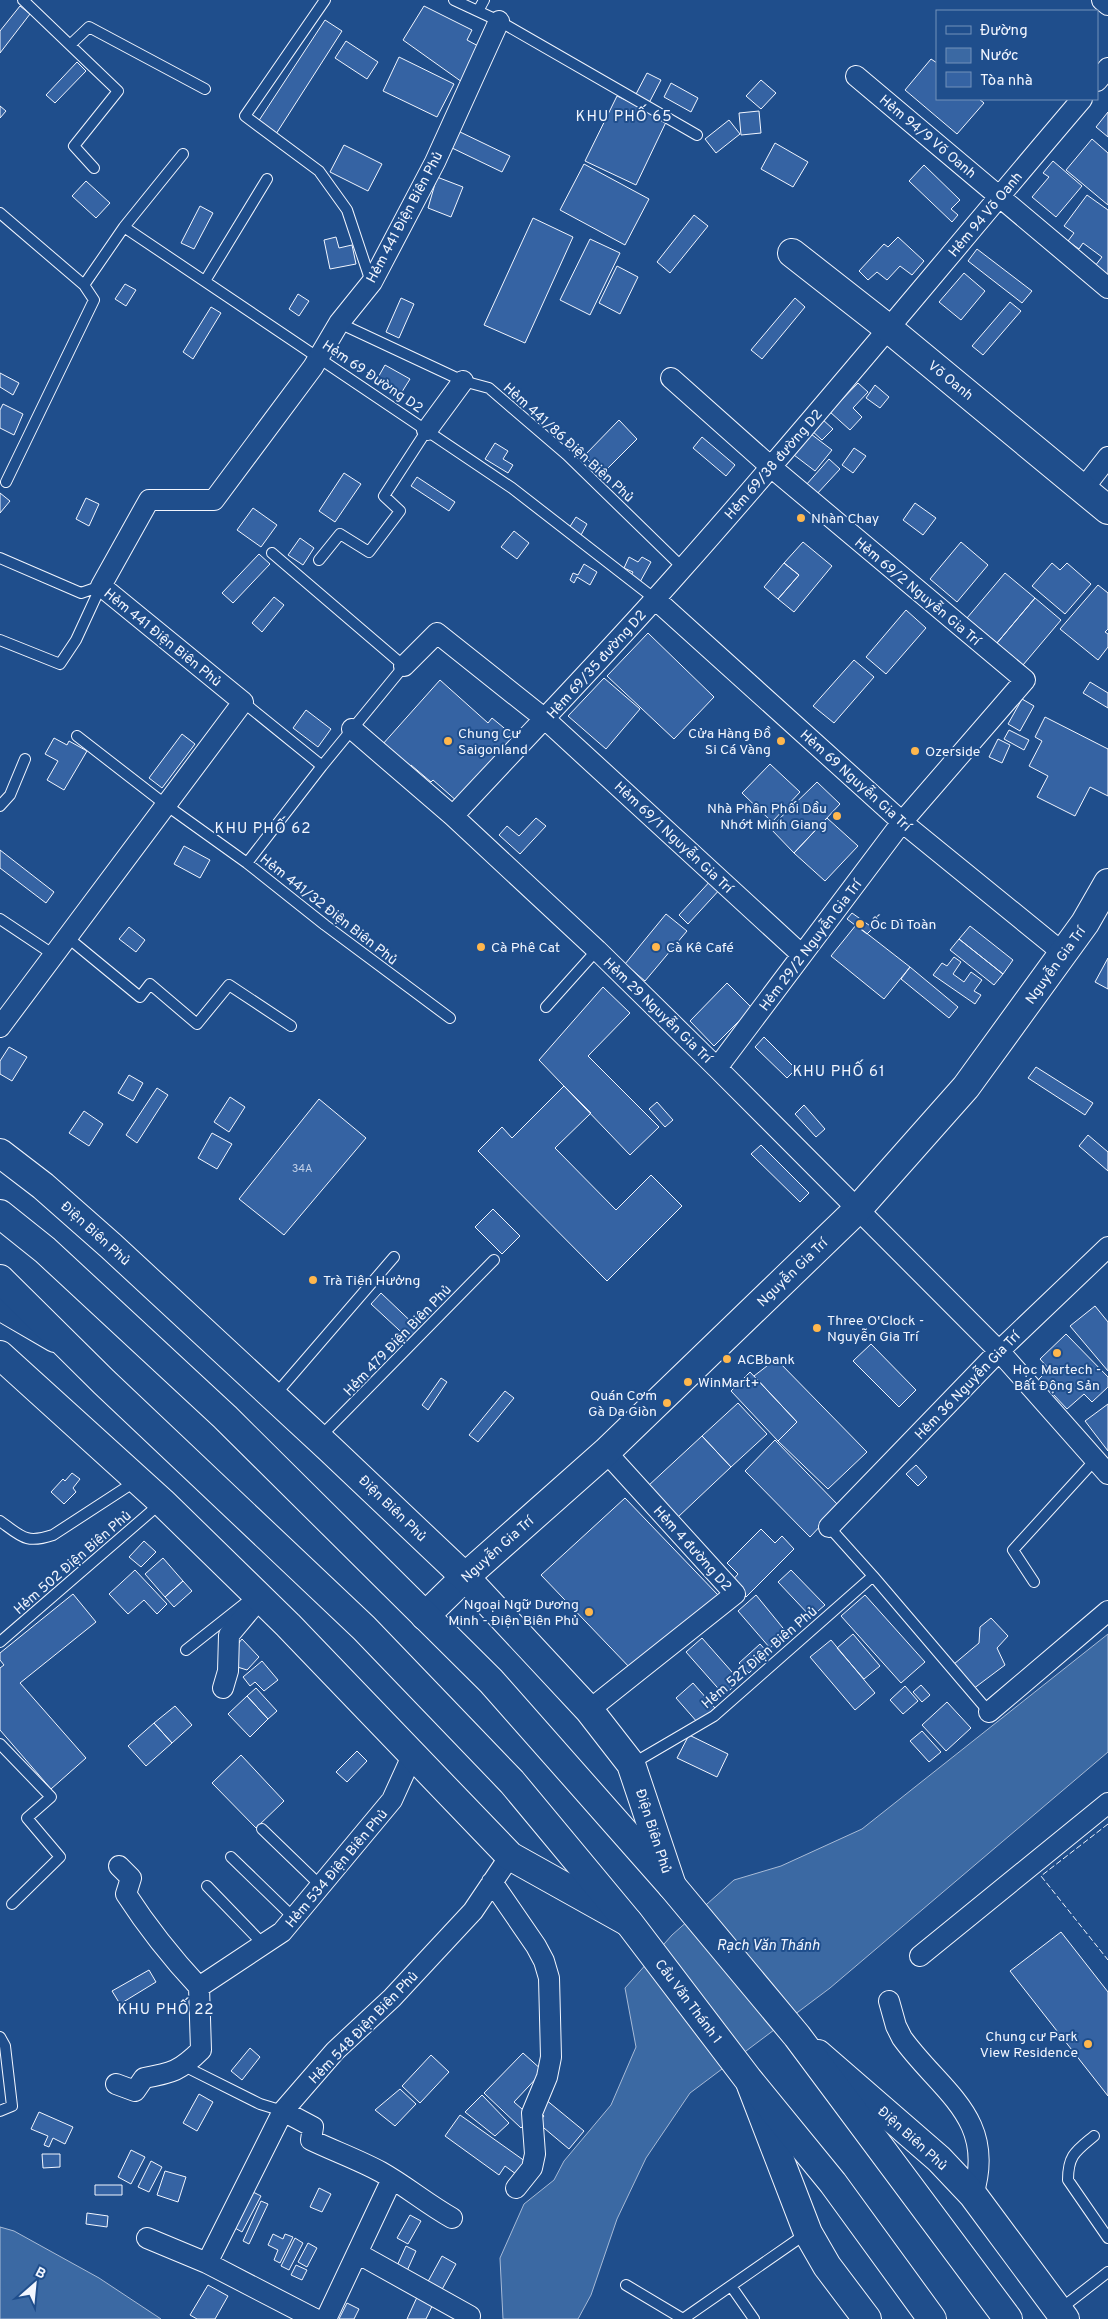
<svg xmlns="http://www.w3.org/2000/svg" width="1108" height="2319" viewBox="0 0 1108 2319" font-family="Overpass,sans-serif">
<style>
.water{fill:#3b69a3;stroke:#a8bbd7}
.building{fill:#3563a3;stroke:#f2f6ff}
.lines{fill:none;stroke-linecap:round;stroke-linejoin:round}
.lane-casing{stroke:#f2f6ff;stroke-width:12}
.street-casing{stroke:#f2f6ff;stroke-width:22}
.secondary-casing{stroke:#f2f6ff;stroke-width:30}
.primary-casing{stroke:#f2f6ff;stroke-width:30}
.highway-casing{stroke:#f2f6ff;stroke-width:30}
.lane{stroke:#1f4e8c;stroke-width:10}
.street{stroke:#1f4e8c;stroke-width:20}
.secondary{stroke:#1f4e8c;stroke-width:28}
.primary{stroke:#1f4e8c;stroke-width:28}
.highway{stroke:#1f4e8c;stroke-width:28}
.fence{stroke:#f2f6ff;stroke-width:1;stroke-dasharray:6 2.5;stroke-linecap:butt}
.poi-dot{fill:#ffb74d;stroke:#1f4e8c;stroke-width:2}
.labels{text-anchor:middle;stroke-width:4;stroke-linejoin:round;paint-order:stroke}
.number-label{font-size:11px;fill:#c3d1e8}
.street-label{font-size:14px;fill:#f2f6ff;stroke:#1f4e8c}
.poi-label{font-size:14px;fill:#f2f6ff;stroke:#1f4e8c;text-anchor:start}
.neighbourhood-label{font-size:15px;letter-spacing:1px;fill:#f2f6ff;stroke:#1f4e8c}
.water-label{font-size:15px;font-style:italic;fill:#f2f6ff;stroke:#1f4e8c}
</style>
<rect width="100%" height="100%" fill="#1f4e8c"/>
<!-- water -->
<path class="water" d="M1108,1634V1752L830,1988L690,2093L646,2158L617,2219L591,2295L578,2319H503L500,2258L524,2204L554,2180L564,2161L611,2105L636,2047L625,1988L672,1935L734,1880L781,1866L862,1829Z
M0,2227L14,2231L99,2278L161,2319H0Z"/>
<!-- building -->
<path class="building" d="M20,6L30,14L0,53V31Z
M424,6L472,30L467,40L480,47L462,82L403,40Z
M325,20L342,31L276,134L258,122Z
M346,41L378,62L367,79L335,58Z
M399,57L454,84L437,117L383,91Z
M931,59L937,63V99H979L984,103L957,134L905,90Z
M77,62L86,71L55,103L46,95Z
M647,73L661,80L649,103L635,96Z
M761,80L776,93L761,109L746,96Z
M671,83L698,98L691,112L664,97Z
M617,96L667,120L636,185L585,161Z
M0,106L6,111L0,118Z
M759,111L761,133L741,135L739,113Z
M1108,112V137L1096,127Z
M729,120L740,134L716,153L705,139Z
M458,131L510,156L502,172L450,147Z
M1092,139L1108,153V205L1066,170Z
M775,143L808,162L793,187L761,169Z
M344,145L382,164L368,191L330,172Z
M1053,161L1082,186L1056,217L1032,197L1049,177L1043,173Z
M584,164L649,199L625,245L560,210Z
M924,165L960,200L951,209L958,215L952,222L909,181Z
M437,177L463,187L451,217L428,208Z
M86,181L110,203L96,218L72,196Z
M1087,195L1108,210V276L1095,266L1102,257L1083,243L1079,249L1068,241L1074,233L1064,226Z
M200,206L213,213L194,249L181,243Z
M694,215L708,226L670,273L657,262Z
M533,218L573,237L525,343L484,325Z
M336,237L339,248L352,245L356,264L330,269L324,240Z
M898,237L924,261L912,275L900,266L887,280L877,272L868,280L859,271L884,244L888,247Z
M590,239L620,253L590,315L560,300Z
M977,249L1032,291L1022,303L968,261Z
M617,266L638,277L620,314L599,303Z
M964,273L985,291L961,320L939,302Z
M125,284L136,290L126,306L115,299Z
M298,294L309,301L299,316L289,309Z
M401,298L414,304L399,338L386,332Z
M795,298L805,307L762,359L751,350Z
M1010,302L1021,311L983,355L972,346Z
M211,307L221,313L193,359L183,352Z
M385,365L410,379L400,395L376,381Z
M0,373L19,383L13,395L0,387Z
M858,383L868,392L853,408L862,417L850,430L830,412Z
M875,385L889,397L880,408L866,398Z
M3,404L23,414L14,435L0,428V410Z
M822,419L833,429L822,440L811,430Z
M619,420L637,439L602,474L584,456Z
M811,434L832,450L815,471L794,455Z
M702,437L735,465L726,476L693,448Z
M495,443L508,451L503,459L513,465L508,473L485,459Z
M854,448L866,456L853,473L842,465Z
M829,459L840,469L816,495L806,485Z
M344,473L361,484L335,522L319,511Z
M417,477L455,502L449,511L411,486Z
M0,493L10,501L0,513Z
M86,498L99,504L89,526L76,519Z
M915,503L936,518L923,535L903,520Z
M253,508L277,525L261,547L237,530Z
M576,517L587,524L581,535L569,528Z
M514,531L529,543L517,559L501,547Z
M300,538L314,548L303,565L288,555Z
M803,542L832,566L794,612L778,599L799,575L784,563Z
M961,542L988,565L957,602L930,579Z
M259,554L270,564L233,603L222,593Z
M629,557L638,562L642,557L651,562L640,582L630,577L633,572L624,568Z
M784,563L799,575L778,599L764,587Z
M1052,563L1060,570L1067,563L1091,584L1065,614L1032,586Z
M584,564L597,572L590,585L577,577L574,583L570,580L573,573L578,575Z
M1005,573L1035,598L997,643L967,618Z
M1098,585L1108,593V629L1105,632L1108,634V647L1098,660L1060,629Z
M274,597L284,605L262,632L252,623Z
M1035,598L1061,620L1023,665L997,643Z
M906,610L926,628L886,674L866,657Z
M648,633L714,697L674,739L607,676Z
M854,660L874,677L834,723L813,706Z
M604,678L640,709L606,749L568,716Z
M440,680L488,723L492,718L515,737L458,802L433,780L431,782L411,765L408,768L382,745Z
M1090,682L1108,693V708L1083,693Z
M1022,699L1034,706L1020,731L1008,724Z
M306,710L331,729L318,747L293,728Z
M1045,717L1108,749V796L1090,787L1075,816L1037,797L1048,776L1029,766L1042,741L1035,737Z
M1009,730L1029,740L1024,750L1004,739Z
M182,734L195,744L162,788L149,778Z
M54,738L67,745L69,741L87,751L64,790L47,780L58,761L45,754Z
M998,739L1010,745L1002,763L989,757Z
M770,764L800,792L772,822L742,793Z
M817,782L840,804L794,853L770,828Z
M536,818L546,826L520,854L499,835L507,826L519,836Z
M827,818L858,846L825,881L794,853Z
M184,846L210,860L200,878L174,864Z
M0,850L54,892L46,903L0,868Z
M713,878L722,887L688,924L679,915Z
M852,913L873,928L867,934L847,919Z
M666,914L687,931L645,981L625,964Z
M856,925L910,967L884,999L831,956Z
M970,926L1013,960L1003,974L959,939Z
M129,927L145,940L136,952L119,939Z
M959,939L1003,974L994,985L950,950Z
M954,957L961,962L953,974L964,982L971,972L982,980L974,991L981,995L975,1004L933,975L942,963L947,966Z
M1108,958V989L1095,982Z
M910,967L958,1007L949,1018L901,979Z
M727,983L752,1008L714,1046L690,1021Z
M603,987L630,1013L588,1056L659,1127L630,1155L539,1060Z
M764,1037L796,1069L787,1078L755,1047Z
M9,1047L27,1057L12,1081L0,1074V1061Z
M1036,1067L1093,1103L1085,1115L1028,1078Z
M129,1075L143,1083L133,1101L118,1093Z
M564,1086L591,1113L555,1148L616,1210L651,1175L682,1206L607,1281L478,1151L502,1127L512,1138Z
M157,1088L168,1095L137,1143L126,1135Z
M230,1097L245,1107L229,1132L214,1122Z
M319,1099L366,1138L284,1235L239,1199Z
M657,1102L673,1120L665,1127L649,1109Z
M804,1105L825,1129L816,1137L795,1114Z
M84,1111L103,1124L89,1146L69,1133Z
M212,1133L232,1144L217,1169L198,1158Z
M1088,1135L1108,1152V1171L1079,1146Z
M761,1145L809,1193L800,1202L751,1154Z
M493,1209L520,1236L502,1254L475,1227Z
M381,1293L422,1332L412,1342L371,1304Z
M1095,1306L1108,1322V1371L1070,1326Z
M1066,1334L1108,1377V1387L1092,1402L1084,1394L1067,1409L1039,1379L1049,1369L1040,1359Z
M871,1344L916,1390L899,1407L853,1361Z
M776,1359L867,1452L828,1489L778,1441L797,1422L754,1376Z
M750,1372L797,1422L778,1441L731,1391Z
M441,1378L447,1382L428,1410L422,1405Z
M505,1391L514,1398L478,1442L469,1435Z
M738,1403L767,1434L731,1467L702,1436Z
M1108,1404V1451L1085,1421Z
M702,1436L731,1467L678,1517L648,1486Z
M775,1440L839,1506L810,1537L745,1471Z
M916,1465L927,1477L918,1486L906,1474Z
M72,1473L80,1479L73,1488L76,1492L64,1504L51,1492L63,1479L65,1481Z
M625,1498L718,1595L632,1670L541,1575Z
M761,1529L775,1543L782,1536L794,1549L746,1597L731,1582L738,1574L727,1563Z
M144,1541L156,1552L141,1567L129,1557Z
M163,1558L183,1581L165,1597L145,1574Z
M135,1570L167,1604L157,1614L144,1600L128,1614L109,1594Z
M791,1570L825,1605L811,1617L778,1582Z
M183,1581L192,1591L174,1607L165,1597Z
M73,1594L96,1622L20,1683L86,1758L51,1789L0,1730V1668L4,1665L0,1660V1653Z
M756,1595L787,1633L770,1648L738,1611Z
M865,1595L925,1662L901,1683L841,1616Z
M991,1618L1008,1636L997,1648L1005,1665L973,1689L954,1664L979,1643L980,1627Z
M853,1634L880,1666L864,1679L837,1648Z
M702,1638L740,1681L724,1695L686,1652Z
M242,1639L259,1657L247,1670L231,1665L230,1654Z
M831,1640L875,1693L855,1710L810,1657Z
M760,1644L769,1654L749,1673L739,1663Z
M262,1661L278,1680L264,1691L255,1682L250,1686L243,1677Z
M693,1683L715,1708L698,1723L676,1698Z
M921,1685L930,1695L922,1702L913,1692Z
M905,1686L918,1701L903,1714L890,1700Z
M256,1688L277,1711L268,1719L247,1696Z
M247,1696L268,1719L250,1737L228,1714Z
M947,1702L971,1728L946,1751L922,1725Z
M175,1706L192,1725L172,1743L154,1723Z
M154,1723L172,1743L146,1766L128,1746Z
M922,1731L941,1752L929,1762L910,1741Z
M689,1735L728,1754L717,1777L677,1758Z
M357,1751L367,1761L347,1782L336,1772Z
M241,1755L284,1801L256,1828L212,1783Z
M1061,1932L1108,1992V2096L1010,1971Z
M149,1970L156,1982L120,2004L112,1991Z
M250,2048L260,2057L242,2080L231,2071Z
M523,2053L543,2071L514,2102L531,2117L521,2128L484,2093Z
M431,2055L449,2072L420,2103L402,2086Z
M400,2089L416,2104L395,2126L375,2110Z
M199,2094L213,2102L197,2131L183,2123Z
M482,2095L509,2123L495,2136L465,2112Z
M545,2099L584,2131L569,2149L538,2123L544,2116L536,2109Z
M39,2112L73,2127L65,2144L53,2138L49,2147L44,2145L48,2136L31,2129Z
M460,2115L529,2164L520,2177L505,2166L499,2175L445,2136Z
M131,2150L145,2157L131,2184L118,2177Z
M42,2154H60V2167L43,2168Z
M151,2161L162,2167L149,2192L138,2187Z
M165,2171L186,2177L178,2202L157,2195Z
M95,2185H122V2195H95Z
M319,2188L331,2194L322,2212L310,2207Z
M253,2192L261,2196L242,2232L235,2228Z
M261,2201L268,2204L249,2244L243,2241Z
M87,2213L108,2216L107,2227L86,2224Z
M410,2215L421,2221L408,2244L397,2238Z
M273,2234L283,2239L285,2234L293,2237L280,2263L274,2260L278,2250L268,2245Z
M295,2238L303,2243L289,2270L281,2266Z
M308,2243L317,2248L307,2267L298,2262Z
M406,2246L416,2251L406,2273L396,2268Z
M442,2256L456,2264L439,2295L425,2287Z
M296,2265L307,2270L302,2280L291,2275Z
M208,2285L228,2296L215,2319H197L190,2315Z
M418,2295L434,2302L426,2319H407Z
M347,2303L359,2309L354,2319H339Z"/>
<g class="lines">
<!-- lane casing -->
<g class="lane-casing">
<path id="lane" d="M23,0L70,45L89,27L205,89
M325,0L245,116L319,171L347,210L371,282
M454,0L499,21L697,135
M478,11L484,0
M70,45L118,91L74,146L94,168
M0,213L84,285L94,300L6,482
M124,227L512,488L655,599
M205,281L267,179
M84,285L124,227L183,154
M339,323L463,381L489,388L567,455L683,568
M0,558L81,593L101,586
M319,560L340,534L369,552L400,511L384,496L427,430
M0,640L60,664L76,640L101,586
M243,702L322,766L404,666L272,553
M77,736L166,805L247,863L325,925L450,1018
M0,806L10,795L25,759
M247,863L322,766
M0,919L54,955
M67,937L140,997L150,984L197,1024L229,985L291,1026
M546,1007L597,950
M275,1395L394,1257
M320,1437L494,1260
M0,1521C22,1537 26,1544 53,1535L136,1481
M873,1576L989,1712
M1034,1582L1013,1550L1095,1460
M0,1642L162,1502
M186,1650L248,1601
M0,1744L51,1797L27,1818L60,1857L12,1904
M632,1764L714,1716L873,1576L829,1527
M262,1829L321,1886
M231,1857L294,1918
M207,1886L264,1945
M0,2037L5,2046L12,2106L0,2111
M184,2066L260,2104L283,2111
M1094,2136C1076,2151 1068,2155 1068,2180L1108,2238
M626,2285L683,2319L807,2233
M731,2286L754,2319
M1059,2310L1108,2272"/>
</g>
<!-- street casing -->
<g class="street-casing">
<path id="street" d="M1102,0L1108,5
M856,76L1108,288
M1097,81L1108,68
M671,378L771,467L1025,680L902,822L717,1068
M427,430L463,381
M1083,489L1108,457
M655,599L902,822L1063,953
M404,666L437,633L545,719L802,955
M352,729L453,816L597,950L717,1068L999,1351L1108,1474
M453,816C529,734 607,654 681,570C818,416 948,256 1082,99
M0,1027L243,702L101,586L149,500H214L313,367L339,323L372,282L435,162L499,21
M829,1527L999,1351L1108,1247
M223,1688L228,1671L229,1635L260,1598
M589,1710L735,1594L606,1452
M989,1712L1108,1611
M119,1866L131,1878L126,1894C148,1928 172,1958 199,1987
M492,1882L536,1946L544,1961L549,1978L551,2057L547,2077L532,2113L535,2154L532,2168L516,2188
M920,1956L1108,1803
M889,2001L896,2026L902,2038C941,2092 997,2118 973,2195
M116,2084L135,2091L144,2078C172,2073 180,2071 201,2050L199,1987L282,1932L392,1800L412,1756
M283,2111L313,2127L311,2140C334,2151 359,2160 381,2172C406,2186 427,2204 452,2218
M147,2238L207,2263L315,2319
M357,2253L470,2316
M207,2263L283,2111L335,2051L392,1998L473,1911L510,1856
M326,2319L392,2179"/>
</g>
<!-- secondary casing -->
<g class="secondary-casing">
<path id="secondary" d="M792,253L889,329L1108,510
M425,1616L465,1577L606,1452L857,1210L966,1087L1085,923L1108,883"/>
</g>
<!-- primary casing -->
<g class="primary-casing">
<path id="primary" d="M0,1153L43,1186L111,1246L330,1449L465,1577L589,1710L631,1764L672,1886
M0,1306L55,1338
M0,1355L162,1502L288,1625L510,1856L628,1922
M818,2054L939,2159L973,2195L1065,2319
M751,2085L808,2233L827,2266L867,2319"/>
</g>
<!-- highway casing -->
<g class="highway-casing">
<path id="highway" d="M0,1214L45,1250L225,1417L491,1681L672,1886L797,2036L1008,2319
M0,1279L104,1382L364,1628L512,1782L630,1924L748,2079L833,2183L932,2319"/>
</g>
<!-- lane -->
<use href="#lane" class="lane"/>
<!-- street -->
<use href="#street" class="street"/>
<!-- secondary -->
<use href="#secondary" class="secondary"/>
<!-- primary -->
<use href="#primary" class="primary"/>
<!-- highway -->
<use href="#highway" class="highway"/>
<!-- fence -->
<path class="fence" d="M1108,1824L1041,1876L1108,1960"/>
</g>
<!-- markers -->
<g class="poi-dot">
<circle cx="801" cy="518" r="5"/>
<circle cx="448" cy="741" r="5"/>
<circle cx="781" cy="741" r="5"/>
<circle cx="915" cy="751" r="5"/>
<circle cx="837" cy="816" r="5"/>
<circle cx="860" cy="924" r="5"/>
<circle cx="481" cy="947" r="5"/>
<circle cx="656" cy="947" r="5"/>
<circle cx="313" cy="1280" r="5"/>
<circle cx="817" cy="1328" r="5"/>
<circle cx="1057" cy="1353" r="5"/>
<circle cx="727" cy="1359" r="5"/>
<circle cx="688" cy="1382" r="5"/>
<circle cx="667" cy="1403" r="5"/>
<circle cx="589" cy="1612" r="5"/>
<circle cx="1088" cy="2044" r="5"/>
</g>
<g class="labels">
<!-- number labels -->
<g class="number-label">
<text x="302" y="1172">34A</text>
</g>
<!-- street labels -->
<g class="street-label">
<text transform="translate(928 136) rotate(40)" y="5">Hẻm 94/9 Võ Oanh</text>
<text transform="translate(985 214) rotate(-50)" y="5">Hẻm 94 Võ Oanh</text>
<text transform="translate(404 217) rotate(-62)" y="5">Hẻm 441 Điện Biên Phủ</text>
<text transform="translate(373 376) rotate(34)" y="5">Hẻm 69 Đường D2</text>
<text transform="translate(951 380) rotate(39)" y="5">Võ Oanh</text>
<text transform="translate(569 442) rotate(42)" y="5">Hẻm 441/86 Điện Biên Phủ</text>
<text transform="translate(773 464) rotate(-49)" y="5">Hẻm 69/38 đường D2</text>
<text transform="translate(918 591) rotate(40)" y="5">Hẻm 69/2 Nguyễn Gia Trí</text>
<text transform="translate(163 637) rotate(39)" y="5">Hẻm 441 Điện Biên Phủ</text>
<text transform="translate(596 664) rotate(-48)" y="5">Hẻm 69/35 đường D2</text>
<text transform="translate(856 780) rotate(42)" y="5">Hẻm 69 Nguyễn Gia Trí</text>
<text transform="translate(674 837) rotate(43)" y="5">Hẻm 69/1 Nguyễn Gia Trí</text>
<text transform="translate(329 909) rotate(38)" y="5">Hẻm 441/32 Điện Biên Phủ</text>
<text transform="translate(810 945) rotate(-53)" y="5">Hẻm 29/2 Nguyễn Gia Trí</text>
<text transform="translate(1055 965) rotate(-54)" y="5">Nguyễn Gia Trí</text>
<text transform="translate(658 1010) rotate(44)" y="5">Hẻm 29 Nguyễn Gia Trí</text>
<text transform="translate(96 1233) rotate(42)" y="5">Điện Biên Phủ</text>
<text transform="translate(792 1272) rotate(-44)" y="5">Nguyễn Gia Trí</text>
<text transform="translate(397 1340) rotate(-46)" y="5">Hẻm 479 Điện Biên Phủ</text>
<text transform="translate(967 1385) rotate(-46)" y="5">Hẻm 36 Nguyễn Gia Trí</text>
<text transform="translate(393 1508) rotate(44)" y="5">Điện Biên Phủ</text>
<text transform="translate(693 1548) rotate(48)" y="5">Hẻm 4 đường D2</text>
<text transform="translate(497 1549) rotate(-42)" y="5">Nguyễn Gia Trí</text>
<text transform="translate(72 1562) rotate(-41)" y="5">Hẻm 502 Điện Biên Phủ</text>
<text transform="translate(759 1657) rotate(-41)" y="5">Hẻm 527 Điện Biên Phủ</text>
<text transform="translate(654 1831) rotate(72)" y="5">Điện Biên Phủ</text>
<text transform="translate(336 1868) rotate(-50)" y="5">Hẻm 534 Điện Biên Phủ</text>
<text transform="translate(689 2001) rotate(53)" y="5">Cầu Văn Thánh 1</text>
<text transform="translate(363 2027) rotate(-46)" y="5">Hẻm 548 Điện Biên Phủ</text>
<text transform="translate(913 2138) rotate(42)" y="5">Điện Biên Phủ</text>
</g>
<!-- poi labels -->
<g class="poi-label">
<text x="811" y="523">Nhàn Chay</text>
<text x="458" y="738">Chung Cư<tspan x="458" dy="16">Saigonland</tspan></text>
<text x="771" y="738" text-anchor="end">Cửa Hàng Đồ<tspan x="771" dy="16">Si Cá Vàng</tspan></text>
<text x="925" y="756">Ozerside</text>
<text x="827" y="813" text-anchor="end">Nhà Phân Phối Dầu<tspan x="827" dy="16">Nhớt Minh Giang</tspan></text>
<text x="870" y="929">Ốc Dì Toàn</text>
<text x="491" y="952">Cà Phê Cat</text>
<text x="666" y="952">Cà Kê Café</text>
<text x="323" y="1285">Trà Tiên Hưởng</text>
<text x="827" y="1325">Three O'Clock -<tspan x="827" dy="16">Nguyễn Gia Trí</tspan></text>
<text x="737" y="1364">ACBbank</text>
<text x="1057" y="1374" text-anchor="middle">Học Martech -<tspan x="1057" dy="16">Bất Động Sản</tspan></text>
<text x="698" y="1387">WinMart+</text>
<text x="657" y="1400" text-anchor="end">Quán Cơm<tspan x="657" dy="16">Gà Da Giòn</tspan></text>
<text x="579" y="1609" text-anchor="end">Ngoại Ngữ Dương<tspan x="579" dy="16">Minh - Điện Biên Phủ</tspan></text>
<text x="1078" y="2041" text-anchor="end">Chung cư Park<tspan x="1078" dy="16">View Residence</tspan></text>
</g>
<!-- neighbourhood labels -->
<g class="neighbourhood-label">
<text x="624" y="121">KHU PHỐ 65</text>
<text x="263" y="833">KHU PHỐ 62</text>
<text x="839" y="1076">KHU PHỐ 61</text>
<text x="166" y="2014">KHU PHỐ 22</text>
</g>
<!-- water labels -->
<g class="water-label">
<text x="768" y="1950">Rạch Văn Thánh</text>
</g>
</g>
<!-- legend -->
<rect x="936" y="10" width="162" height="90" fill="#1f4e8c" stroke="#7391ba"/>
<rect x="946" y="26" width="25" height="8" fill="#1f4e8c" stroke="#7391ba"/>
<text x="980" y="35" font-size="15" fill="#f2f6ff">Đường</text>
<rect x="946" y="48" width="25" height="15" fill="#3b69a3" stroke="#7391ba"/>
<text x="980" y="60" font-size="15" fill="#f2f6ff">Nước</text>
<rect x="946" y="72" width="25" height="15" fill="#3563a3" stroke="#7391ba"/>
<text x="980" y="85" font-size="15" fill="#f2f6ff">Tòa nhà</text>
<!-- north arrow -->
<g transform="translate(35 2284) rotate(27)" stroke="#1f4e8c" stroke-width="4" paint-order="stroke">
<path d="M0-4L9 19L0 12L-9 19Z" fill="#f2f6ff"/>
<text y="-8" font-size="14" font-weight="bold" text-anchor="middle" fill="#f2f6ff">B</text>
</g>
</svg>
